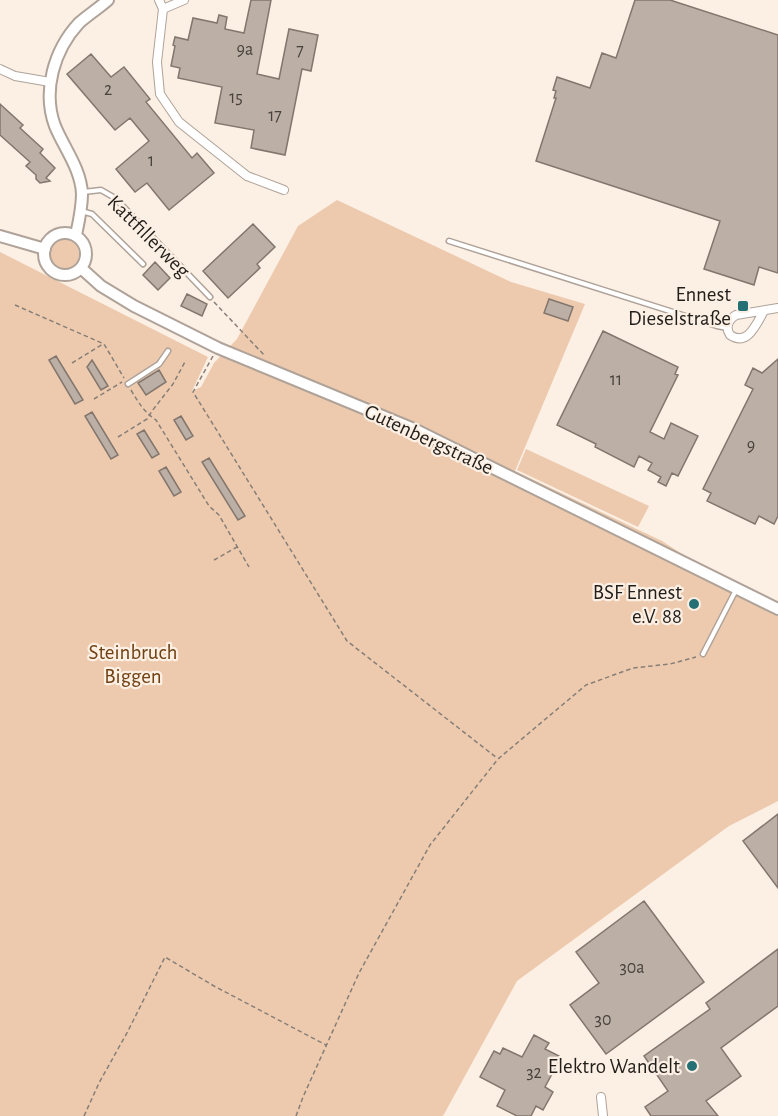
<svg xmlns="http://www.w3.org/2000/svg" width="778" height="1116" viewBox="0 0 778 1116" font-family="'Alegreya Sans',sans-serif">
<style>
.green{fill:#edcaae}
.building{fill:#bcafa5;stroke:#82766d;stroke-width:1.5}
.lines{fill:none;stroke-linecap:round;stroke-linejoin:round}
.service-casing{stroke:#afa298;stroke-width:7}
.minor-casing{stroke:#afa298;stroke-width:10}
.secondary-casing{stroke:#afa298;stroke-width:14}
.path{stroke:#877f77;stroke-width:1.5;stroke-dasharray:4.5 3;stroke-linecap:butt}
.service{stroke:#fff;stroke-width:4}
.minor{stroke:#fff;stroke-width:8}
.secondary{stroke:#fff;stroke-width:10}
.poi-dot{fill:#257074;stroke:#fcefe4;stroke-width:2}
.labels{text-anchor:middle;stroke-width:4.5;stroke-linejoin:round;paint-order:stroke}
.number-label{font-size:18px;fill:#48423d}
.street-label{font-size:21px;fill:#221e1a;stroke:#fcefe4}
.poi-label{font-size:21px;fill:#221e1a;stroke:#fcefe4;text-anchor:end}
.park-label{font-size:21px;fill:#704011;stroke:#fcefe4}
</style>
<rect width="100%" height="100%" fill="#fcefe4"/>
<!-- green -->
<path class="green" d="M337,200L511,282L585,304L515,471L662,541L736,589L778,611V801L729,826L517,981L443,1116H0V252L208,357L192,391L201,387L214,363L237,339L298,226Z
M49 254a15 15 0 1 1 30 0a15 15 0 1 1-30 0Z
M526,449L649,506L638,527L517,470Z"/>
<!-- building -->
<path class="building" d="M251,0H271L257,74L279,79L289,29L318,35L311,71L302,69L285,155L251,148L254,130L215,123L222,87L178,78L180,68L171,66L175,46L173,45L175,37L188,40L193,18L217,23L219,15L227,17L225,29L244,33Z
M635,0H670L778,35V273L759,267L754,285L704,269L720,221L536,161L556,98H554L556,91L553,90L557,77L590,88L602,53L616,58Z
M91,54L111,77L124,67L150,99L146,102L192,158L197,153L214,173L169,210L147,183L135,192L116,169L149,141L130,118L115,130L67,74Z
M0,104L23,125L20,128L43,149L40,153L55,168L46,178L50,181L40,183L36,179V175L26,166L30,162L0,135Z
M253,224L275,247L257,264L260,268L228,298L203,271Z
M155,262L170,278L158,290L143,275Z
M187,294L207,304L202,316L181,306Z
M549,299L573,307L568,321L544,313Z
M603,331L678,367L675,374L678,375L650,432L664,439L671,423L698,436L678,476L672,473L666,486L658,482L661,477L648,470L652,463L639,456L634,467L595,447L596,444L557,425Z
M56,356L83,400L75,404L49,360Z
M778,359V516L774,524L759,516L755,524L707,501L711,493L703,489L753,389L745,385L753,368L762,373Z
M92,360L108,386L101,390L87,367Z
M159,370L166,382L146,395L138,383Z
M92,412L118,455L111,459L85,416Z
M181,416L193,436L186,440L174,420Z
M144,430L159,454L152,458L137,434Z
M209,458L245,516L238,520L202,462Z
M166,467L181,492L174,496L159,471Z
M778,814V888L743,841Z
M644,901L704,982L606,1054L570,1005L599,983L576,952Z
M778,949V1006L721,1048L741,1076L706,1101L718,1116H651L645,1107L668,1091L644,1056L710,1009L706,1003Z
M534,1035L549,1043L545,1049L561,1057L545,1087L553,1092L543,1110L536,1106L531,1116H517L497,1106L505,1090L480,1077L494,1051L500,1054L503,1048L522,1057Z"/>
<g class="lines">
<!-- service casing -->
<g class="service-casing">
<path id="service" d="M83,192L101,190L115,198L210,297
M81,211L92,214L143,264
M449,241L717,326L727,328
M128,384L159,364L168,351
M703,654L736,590"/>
</g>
<!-- minor casing -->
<g class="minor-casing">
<path id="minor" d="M159,0L163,9L157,62L160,94L179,122L247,176L284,190
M163,9L184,0
M0,69L15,76L50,82
M764,311C756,324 748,347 730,335C725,327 728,320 736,315L778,308
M601,1097L603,1116"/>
</g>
<!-- secondary casing -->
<g class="secondary-casing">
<path id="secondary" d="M44 254a21 21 0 1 1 42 0a21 21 0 1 1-42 0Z
M76,235C79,221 82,208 82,194C81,169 64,148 55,126C42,91 54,50 79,23C88,15 99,8 108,0
M0,236L45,249
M81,268L101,286L134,306L218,348L414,429L778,609"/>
</g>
<!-- path -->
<path class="path" d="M214,302L265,356
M15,305L104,344L124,378
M213,356L193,392L347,641L497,758
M72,363L103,344
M131,390C138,402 144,412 156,420L209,506L219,515L249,567
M94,399L122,382
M118,437L147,419L152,411L173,384L186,360
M214,560L237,547
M84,1116L99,1083L128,1031L165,957L214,986L326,1045
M296,1116L303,1097L359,973L430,845L498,759L586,685L633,668L670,664L696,657"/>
<!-- service -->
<use href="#service" class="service"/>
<!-- minor -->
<use href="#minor" class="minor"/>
<!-- secondary -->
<use href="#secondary" class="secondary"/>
</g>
<!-- markers -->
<g class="poi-dot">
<rect x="737" y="300" width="12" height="12" rx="3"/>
<circle cx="694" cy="604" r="6"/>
<circle cx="692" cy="1066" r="6"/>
</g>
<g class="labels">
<!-- number labels -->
<g class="number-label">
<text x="245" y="55">9a</text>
<text x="300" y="56">7</text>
<text x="108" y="95">2</text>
<text x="236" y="103">15</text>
<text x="275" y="121">17</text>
<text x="151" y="166">1</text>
<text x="616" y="385">11</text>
<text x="751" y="451">9</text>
<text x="632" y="973">30a</text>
<text x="603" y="1025">30</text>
<text x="534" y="1078">32</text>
</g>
<!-- street labels -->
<g class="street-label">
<text transform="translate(149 236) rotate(45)" y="7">Kattfillerweg</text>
<text transform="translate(429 439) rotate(25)" y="7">Gutenbergstraße</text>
</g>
<!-- poi labels -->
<g class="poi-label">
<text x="731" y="301">Ennest<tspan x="731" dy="24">Dieselstraße</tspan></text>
<text x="682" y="599">BSF Ennest<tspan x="682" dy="24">e.V. 88</tspan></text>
<text x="680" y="1073">Elektro Wandelt</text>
</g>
<!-- park labels -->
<g class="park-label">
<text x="133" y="659">Steinbruch<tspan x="133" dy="24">Biggen</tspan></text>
</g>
</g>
</svg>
